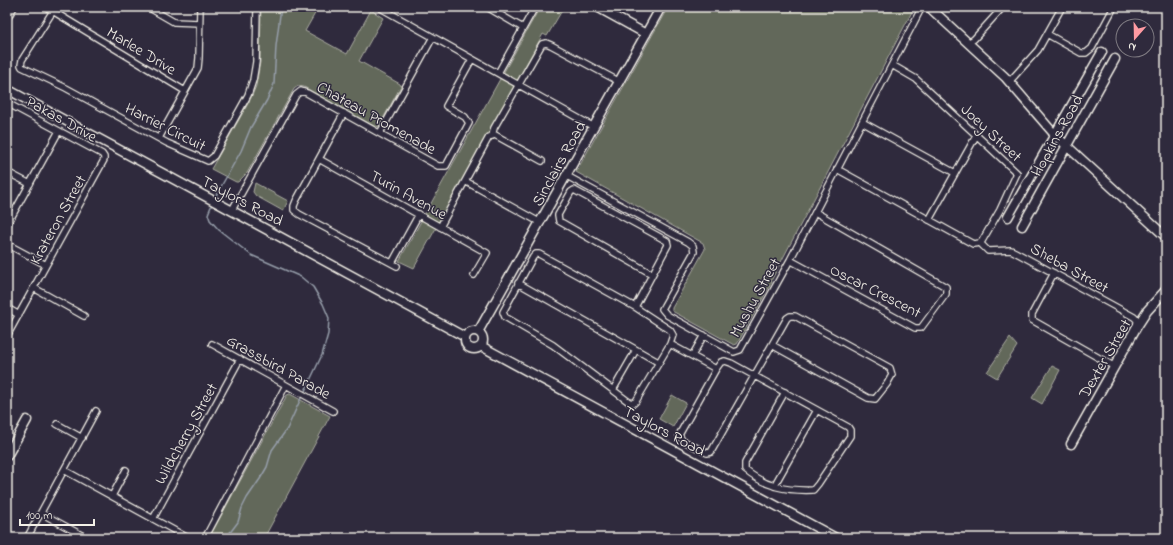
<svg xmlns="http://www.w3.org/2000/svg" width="1173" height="545" viewBox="0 0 1173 545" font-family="'Indie Flower',sans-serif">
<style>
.green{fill:#62685a;stroke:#abaca1}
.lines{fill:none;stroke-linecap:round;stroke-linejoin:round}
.stream{stroke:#969eaa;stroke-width:1.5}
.street-casing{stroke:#f4f1e8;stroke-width:8}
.secondary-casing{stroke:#f4f1e8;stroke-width:11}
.street{stroke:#2f2a3d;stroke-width:5.5}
.secondary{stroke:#2f2a3d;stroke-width:8}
.labels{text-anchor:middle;stroke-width:3;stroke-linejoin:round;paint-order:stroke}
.street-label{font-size:16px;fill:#f4f1e8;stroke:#2f2a3d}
</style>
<rect width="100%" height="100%" fill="#2f2a3d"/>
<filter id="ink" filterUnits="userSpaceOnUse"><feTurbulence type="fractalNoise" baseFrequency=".025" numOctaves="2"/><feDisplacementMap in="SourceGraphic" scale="8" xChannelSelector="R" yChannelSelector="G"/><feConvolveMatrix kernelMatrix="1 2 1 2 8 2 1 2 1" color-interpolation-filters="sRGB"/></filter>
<g filter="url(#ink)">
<!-- green -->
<path class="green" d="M261,7H311L317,10L305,31L347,54L371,10L383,18L359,61L400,84L401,86L379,126L376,127L304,87L298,86L294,89L247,173L238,182H236L211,169L250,100L256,86L260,62Z
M540,7H564L547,36L543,34L414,268L399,261Z
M668,7L914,8L771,281L772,282L737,344L734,345L672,311V308L705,249L703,243L576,172Z
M255,183L288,201L283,211L256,196L253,192Z
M1010,338L1017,346L997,378L987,372Z
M1052,366L1060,370L1042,404L1032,398Z
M290,394L330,416L264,538H209L287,395Z
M672,395L686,403L673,427L659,419Z"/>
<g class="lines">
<!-- stream -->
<path class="stream" d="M214,199L241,151L251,127L267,100L274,84L276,46L281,7
M212,204L208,214L210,220L219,230L251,255L301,277L313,287L323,304L329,318L328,334L322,355L304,393
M226,538L238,522L242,508L247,498L260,479L267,467L272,450L287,429L302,396"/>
<!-- street casing -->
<g class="street-casing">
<path id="street" d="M46,7L185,91
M148,7L174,22L199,23
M379,7L594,127
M487,7L523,28
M53,11L22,60L21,65L22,67L66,88L167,143L208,161L214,156L248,95L253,80L256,62L257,7
M7,19L14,7
M1047,34L1081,53H1086L1092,48L1114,7
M968,43L974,39L1003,7
M498,73L535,7
M1009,82L1038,50L1062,7
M7,103L102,154L104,157V160L7,336
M344,113L296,201L294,206V210L299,214L397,266
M862,122L955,173
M380,133L433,37
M492,136L494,128L542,44L546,43L551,45L620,82
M159,138L198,68L199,58L200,7
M319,159L487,253L474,275
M837,169L973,244L980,243L982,241L1000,210L1017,173L916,79L892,65
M7,172L30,184
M567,176L688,242L693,246L694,252L662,309L667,315L734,352L740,350L790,260L922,7
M465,181L541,223
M232,210L296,95L301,91L307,93L438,166H446L469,123L465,117L446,106L472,59
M929,220L976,136
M7,225L59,131
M440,227L489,137L495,135L542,161
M980,243L988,251L1011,250L1015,252L1134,317L1137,320V326
M7,244L46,265
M790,260L915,328H921L946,294V287L815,212
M392,263L419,214
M1054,273L1032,314V320L1115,367
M518,283L658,362
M34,288L84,316
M635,307L668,245L667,241L574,190L571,192L558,215L559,221L652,274
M7,308L19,315
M704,335L692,356L716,369L721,362L725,361L731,363L848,427L850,430V436L818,484L813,490C786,491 766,487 745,470V463L785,392
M212,344L333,411
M670,344L673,335L670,330L635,307L539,254H536L533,257L503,312L505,317L553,345L629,402L634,403L636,401L670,344L692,356
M716,369L679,435L682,440L707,453L711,452L787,318L790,316H795L890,368L892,375L887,384L875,399L868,398L772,345
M613,390L636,350
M57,424L82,438
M64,470L188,538
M774,486L817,410
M112,496L126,470
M41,513L87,538
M153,519L240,359
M27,538L96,411
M205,538L286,385"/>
</g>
<!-- secondary casing -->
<g class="secondary-casing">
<path id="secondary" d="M597,7L646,34
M929,7L1005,77L1055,135L1166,237
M7,89L465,337
M1008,217L1102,52
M1022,226L1115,59
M465 340a9 9 0 1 1 18 0a9 9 0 1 1-18 0Z
M478,332L661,7
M481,346L836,538
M1071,444L1136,328L1147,311L1166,290
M7,456L27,420"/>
</g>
<!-- street -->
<use href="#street" class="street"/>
<!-- secondary -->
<use href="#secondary" class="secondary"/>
</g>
</g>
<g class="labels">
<!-- street labels -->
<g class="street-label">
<text transform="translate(142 50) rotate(31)" y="6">Marlee Drive</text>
<text transform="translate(377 117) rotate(29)" y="6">Chateau Promenade</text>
<text transform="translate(62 118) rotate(29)" y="6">Pakas Drive</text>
<text transform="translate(166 126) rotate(27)" y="6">Harrier Circuit</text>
<text transform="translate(992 132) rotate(43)" y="6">Joey Street</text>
<text transform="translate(1056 135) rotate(-61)" y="6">Hopkins Road</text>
<text transform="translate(558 163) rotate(-61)" y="6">Sinclairs Road</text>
<text transform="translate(409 194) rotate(29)" y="6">Turin Avenue</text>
<text transform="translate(243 200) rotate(28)" y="6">Taylors Road</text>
<text transform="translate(57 219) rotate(-61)" y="6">Krateron Street</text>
<text transform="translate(1070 267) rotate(29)" y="6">Sheba Street</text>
<text transform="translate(876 290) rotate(27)" y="6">Oscar Crescent</text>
<text transform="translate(754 297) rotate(-61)" y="6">Mushu Street</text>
<text transform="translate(1104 358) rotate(-60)" y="6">Dexter Street</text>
<text transform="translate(279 366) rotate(29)" y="6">Grassbird Parade</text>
<text transform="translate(665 430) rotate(28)" y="6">Taylors Road</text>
<text transform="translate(185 433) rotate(-61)" y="6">Wildcherry Street</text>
</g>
</g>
<!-- margin -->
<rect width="1173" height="545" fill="none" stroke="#2f2a3d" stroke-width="24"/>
<rect x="12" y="12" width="1149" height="521" fill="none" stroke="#f4f1e8" stroke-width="1.5" filter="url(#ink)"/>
<!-- north arrow -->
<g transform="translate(1135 38) rotate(200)"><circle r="19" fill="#2f2a3d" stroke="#7e7a81"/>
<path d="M0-3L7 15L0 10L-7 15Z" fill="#ff9aa2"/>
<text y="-6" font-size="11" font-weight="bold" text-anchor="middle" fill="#f4f1e8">N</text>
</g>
<!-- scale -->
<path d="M20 519v6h74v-6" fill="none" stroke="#f4f1e8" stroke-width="2"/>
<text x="26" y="519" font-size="12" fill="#f4f1e8" stroke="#2f2a3d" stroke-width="3" paint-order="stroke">100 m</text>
</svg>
